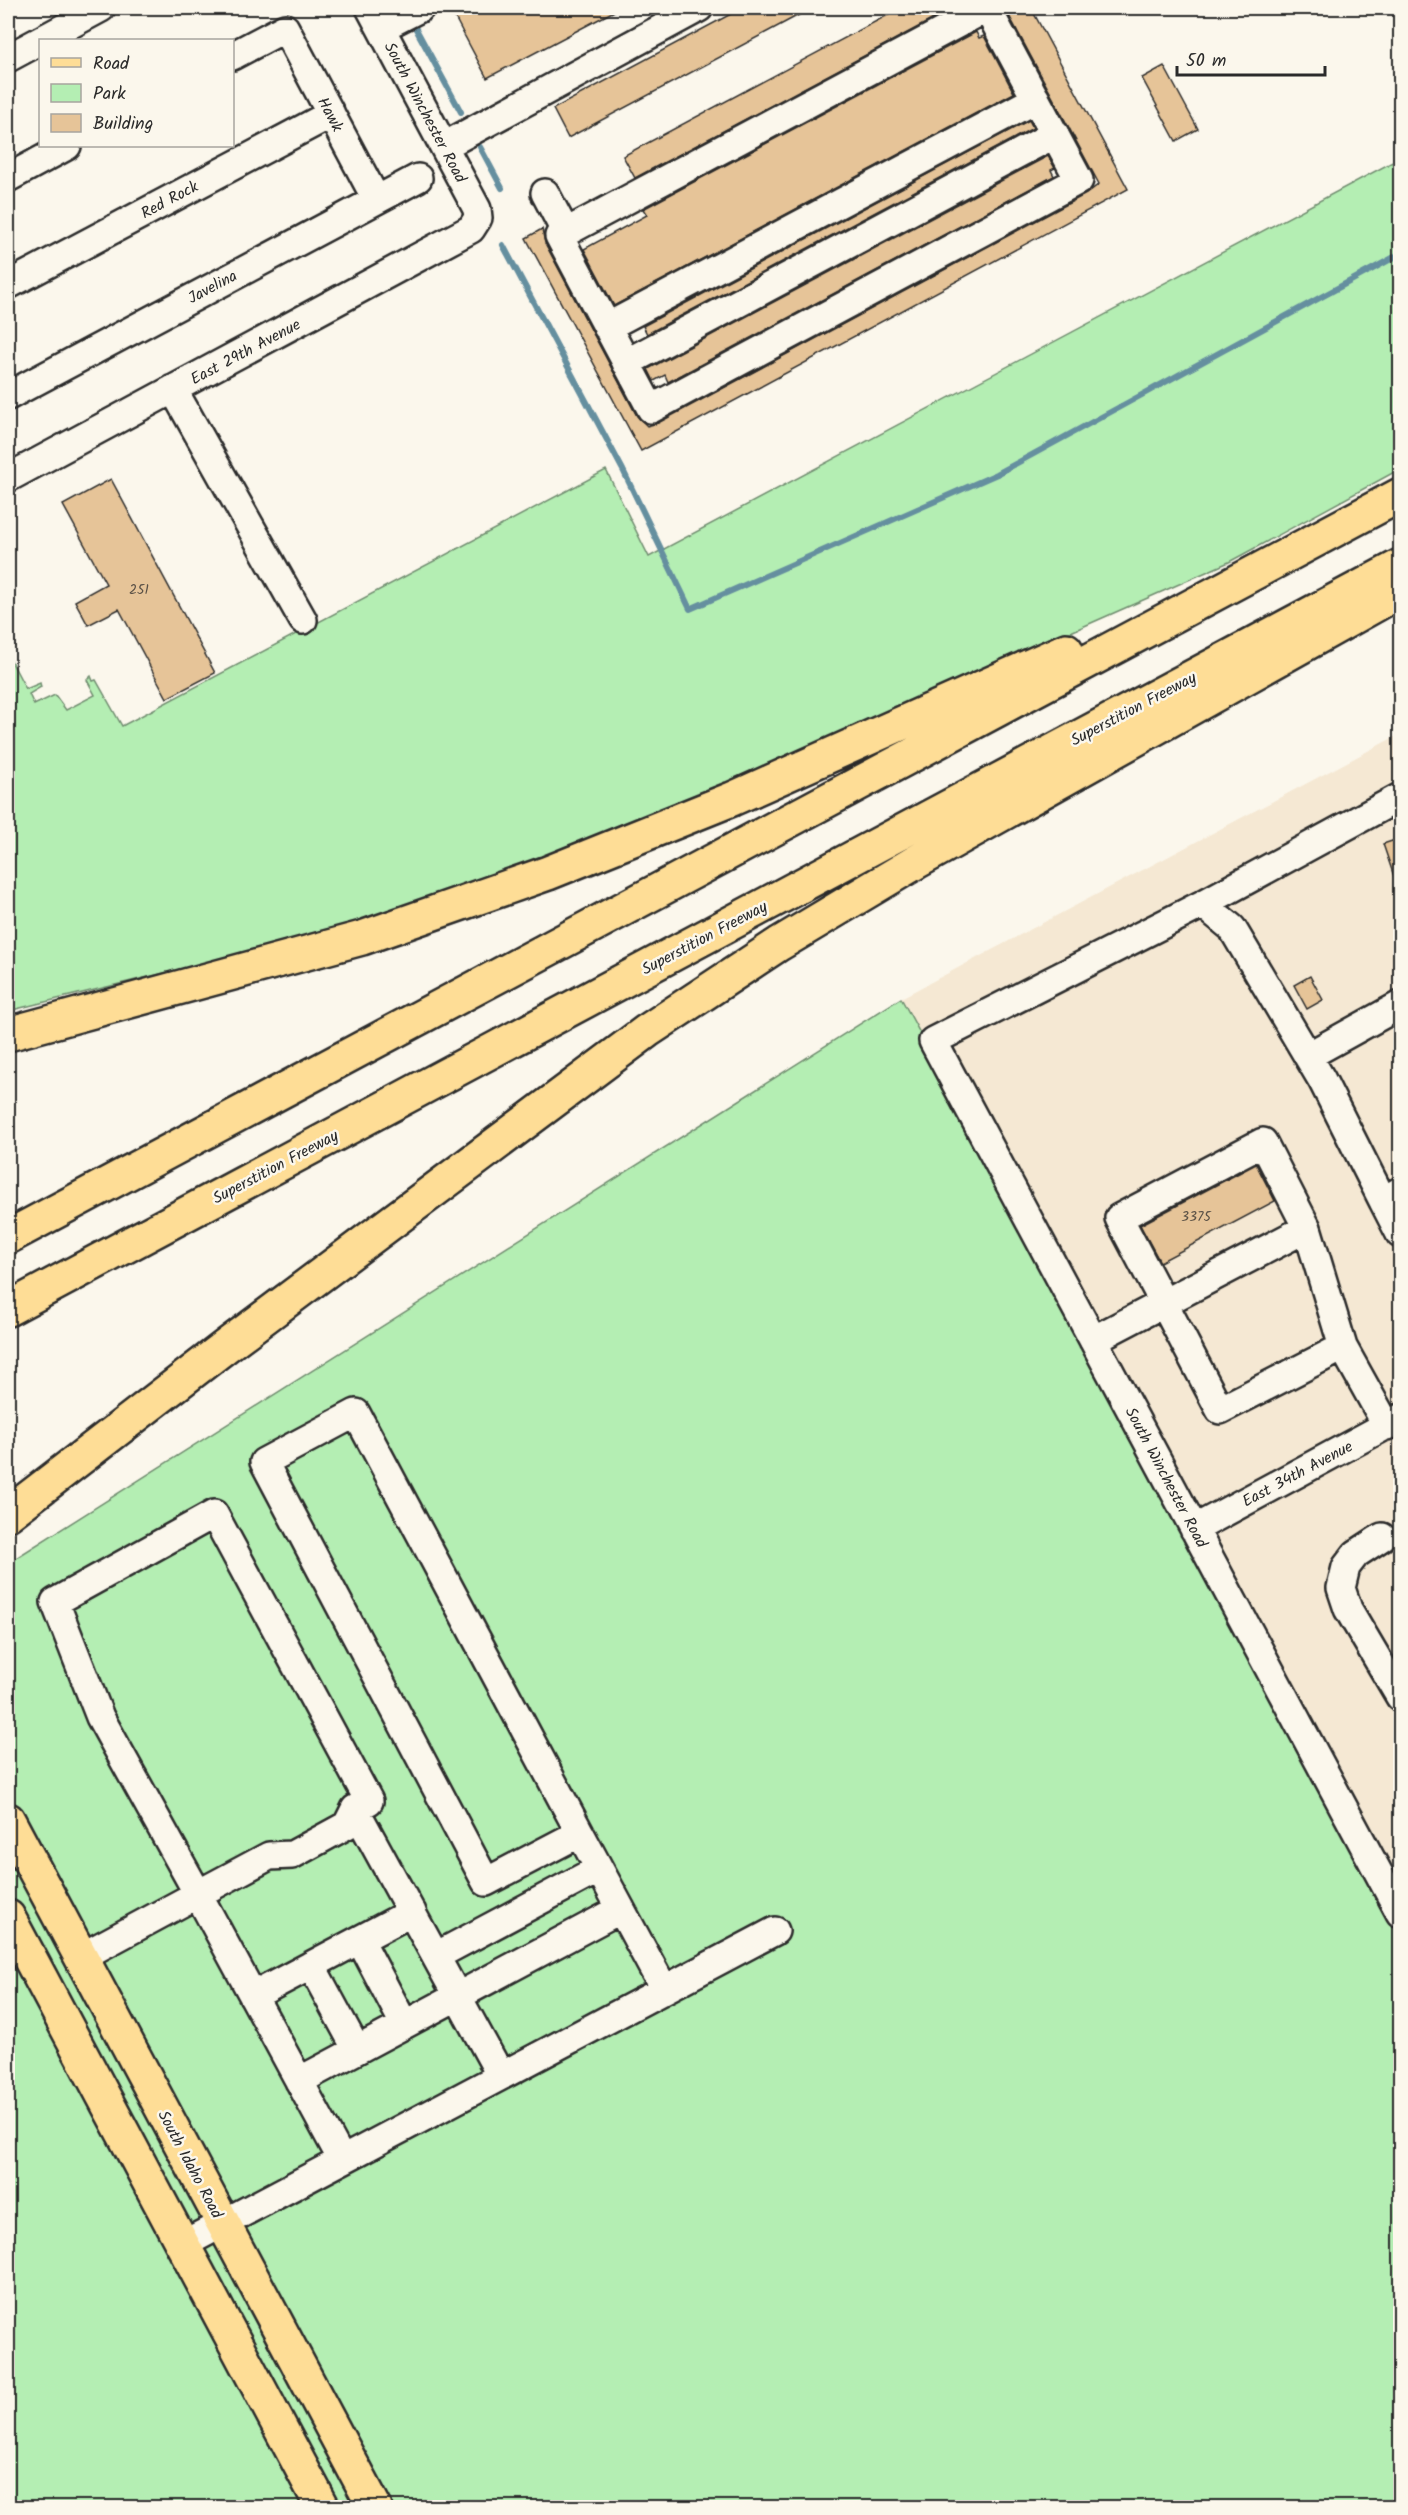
<svg xmlns="http://www.w3.org/2000/svg" width="1408" height="2515" viewBox="0 0 1408 2515" font-family="Kalam,sans-serif">
<style>
.built{fill:#f5e8d3}
.green{fill:#b4eeb3;stroke:#708c6f;stroke-width:1.5}
.lines{fill:none;stroke-linecap:round;stroke-linejoin:round}
.stream{stroke:#658f9f;stroke-width:6}
.building{fill:#e6c498;stroke:#2b2b2b;stroke-width:1.5}
.minor-casing{stroke:#2b2b2b;stroke-width:32}
.major-casing{stroke:#2b2b2b;stroke-width:38}
.highway-casing{stroke:#2b2b2b;stroke-width:38}
.minor{stroke:#fbf7ec;stroke-width:27}
.major{stroke:#fedd96;stroke-width:33}
.highway{stroke:#fedd96;stroke-width:33}
.labels{text-anchor:middle;stroke-width:5;stroke-linejoin:round;paint-order:stroke}
.number-label{font-size:14px;fill:#5a5146}
.street-label{font-size:16px;fill:#2b2b2b;stroke:#fbf7ec}
</style>
<rect width="100%" height="100%" fill="#fbf7ec"/>
<filter id="ink" filterUnits="userSpaceOnUse"><feTurbulence type="fractalNoise" baseFrequency=".0167" numOctaves="2"/><feDisplacementMap in="SourceGraphic" scale="12" xChannelSelector="R" yChannelSelector="G"/><feConvolveMatrix kernelMatrix="1 2 1 2 8 2 1 2 1" color-interpolation-filters="sRGB"/></filter>
<g filter="url(#ink)">
<!-- built -->
<path class="built" d="M1400,734V1912L901,998Z"/>
<!-- green -->
<path class="green" d="M1400,158V469L1229,562L617,833L358,926L8,1011V655L26,689L40,683L41,687L29,694L34,705L55,695L66,710L95,695L87,680L91,676L93,681L96,680L122,726L606,470L649,557Z
M901,998L1400,1922V2507L8,2508V1563Z"/>
<g class="lines">
<!-- stream -->
<path class="stream" d="M416,29L461,112
M480,147L502,188
M503,245L623,470L690,609L997,474L1400,254"/>
</g>
<!-- building -->
<path class="building" d="M462,8H620L487,78L452,12Z
M742,8H812L568,138L553,109Z
M901,8H954L635,178L623,156Z
M1005,8H1031L1128,189L641,451L526,238L542,229L545,243L637,416L647,426L658,423L1086,194L1099,184Z
M976,32L979,38L984,36L1014,93L614,306L584,249L647,215L643,209Z
M1164,66L1198,129L1176,141L1142,78Z
M1029,120L1033,128L647,334L643,326Z
M1048,156L1055,168L1051,170L1054,176L668,382L665,375L654,381L648,369Z
M111,479L215,673L167,698L119,609L88,625L75,601L106,584L63,505Z
M1401,838V888H1398L1383,844Z
M1310,976L1323,1000L1307,1009L1294,985Z
M1256,1164L1275,1201L1160,1262L1140,1225Z"/>
<g class="lines">
<!-- minor casing -->
<g class="minor-casing">
<path id="minor" d="M987,8L1079,180L651,409L559,236Z
M381,28L420,8
M232,56L285,28L376,199
M8,58L101,8
M444,146L699,8
M8,178L67,146
M545,193L566,233
M8,285L331,114
M607,327L1036,99
M626,363L1055,134
M173,389L303,620
M8,396L418,178
M8,478L471,229L478,218L477,209L370,8
M1400,797L1203,904L933,1041L1400,1913
M1203,904L1232,928L1322,1080L1383,1201
M1308,1056L1400,1005
M1400,1191L1383,1201L1400,1234
M1307,1228L1263,1142L1119,1218L1220,1410L1343,1347
M1093,1340L1307,1228L1343,1347L1387,1426
M356,1413L580,1833L486,1882L264,1462Z
M1194,1529L1400,1418
M1382,1537L1356,1554L1346,1567L1341,1588L1348,1609L1400,1697
M355,1809L347,1825L292,1855L269,1856L198,1894L100,1717L55,1602L214,1514L369,1801L355,1809L501,2076
M580,1833L664,1989
M360,1940L404,2024
M436,1956L599,1869
M81,1957L198,1894L342,2160
M311,1965L357,2050
M253,1996L412,1912
M299,2081L621,1909
M182,2245L775,1931"/>
</g>
<!-- major casing -->
<g class="major-casing">
<path id="major" d="M8,1820L375,2508
M8,1917L323,2508"/>
</g>
<!-- highway casing -->
<g class="highway-casing">
<path id="highway" d="M8,1034L362,938L548,873L732,799L1066,650
M8,1237L1400,495
M8,1309L1400,566
M8,1514L226,1346L647,1031L779,944L916,862L1400,591"/>
</g>
<!-- minor -->
<use href="#minor" class="minor"/>
<!-- major -->
<use href="#major" class="major"/>
<!-- highway -->
<use href="#highway" class="highway"/>
</g>
</g>
<g class="labels">
<!-- number labels -->
<g class="number-label">
<text x="139" y="594">251</text>
<text x="1196" y="1221">3375</text>
</g>
<!-- street labels -->
<g class="street-label">
<text transform="translate(426 112) rotate(62)" y="6">South Winchester Road</text>
<text transform="translate(331 114) rotate(62)" y="6">Hawk</text>
<text transform="translate(169 199) rotate(-28)" y="6">Red Rock</text>
<text transform="translate(212 286) rotate(-28)" y="6">Javelina</text>
<text transform="translate(245 351) rotate(-28)" y="6">East 29th Avenue</text>
<text transform="translate(1133 708) rotate(-28)" y="6">Superstition Freeway</text>
<text transform="translate(704 937) rotate(-28)" y="6">Superstition Freeway</text>
<text transform="translate(275 1166) rotate(-28)" y="6">Superstition Freeway</text>
<text transform="translate(1297 1473) rotate(-28)" y="6">East 34th Avenue</text>
<text transform="translate(1167 1477) rotate(62)" y="6">South Winchester Road</text>
<text transform="translate(191 2164) rotate(62)" y="6">South Idaho Road</text>
</g>
</g>
<!-- margin -->
<rect width="1408" height="2515" fill="none" stroke="#fbf7ec" stroke-width="30"/>
<rect x="15" y="15" width="1378" height="2485" fill="none" stroke="#2b2b2b" stroke-width="2" filter="url(#ink)"/>
<!-- legend -->
<rect x="39" y="39" width="195" height="108" fill="#fbf7ec" stroke="#a8a59f" stroke-width="1.5"/>
<rect x="51" y="58" width="30" height="9" fill="#fedd96" stroke="#a8a59f" stroke-width="1.5"/>
<text x="93" y="69" font-size="18" fill="#2b2b2b">Road</text>
<rect x="51" y="84" width="30" height="18" fill="#b4eeb3" stroke="#a8a59f" stroke-width="1.5"/>
<text x="93" y="99" font-size="18" fill="#2b2b2b">Park</text>
<rect x="51" y="114" width="30" height="18" fill="#e6c498" stroke="#a8a59f" stroke-width="1.5"/>
<text x="93" y="129" font-size="18" fill="#2b2b2b">Building</text>
<!-- scale -->
<path d="M1177 66v9h148v-9" fill="none" stroke="#2b2b2b" stroke-width="3"/>
<text x="1186" y="66" font-size="18" fill="#2b2b2b" stroke="#fbf7ec" stroke-width="4.5" paint-order="stroke">50 m</text>
</svg>
